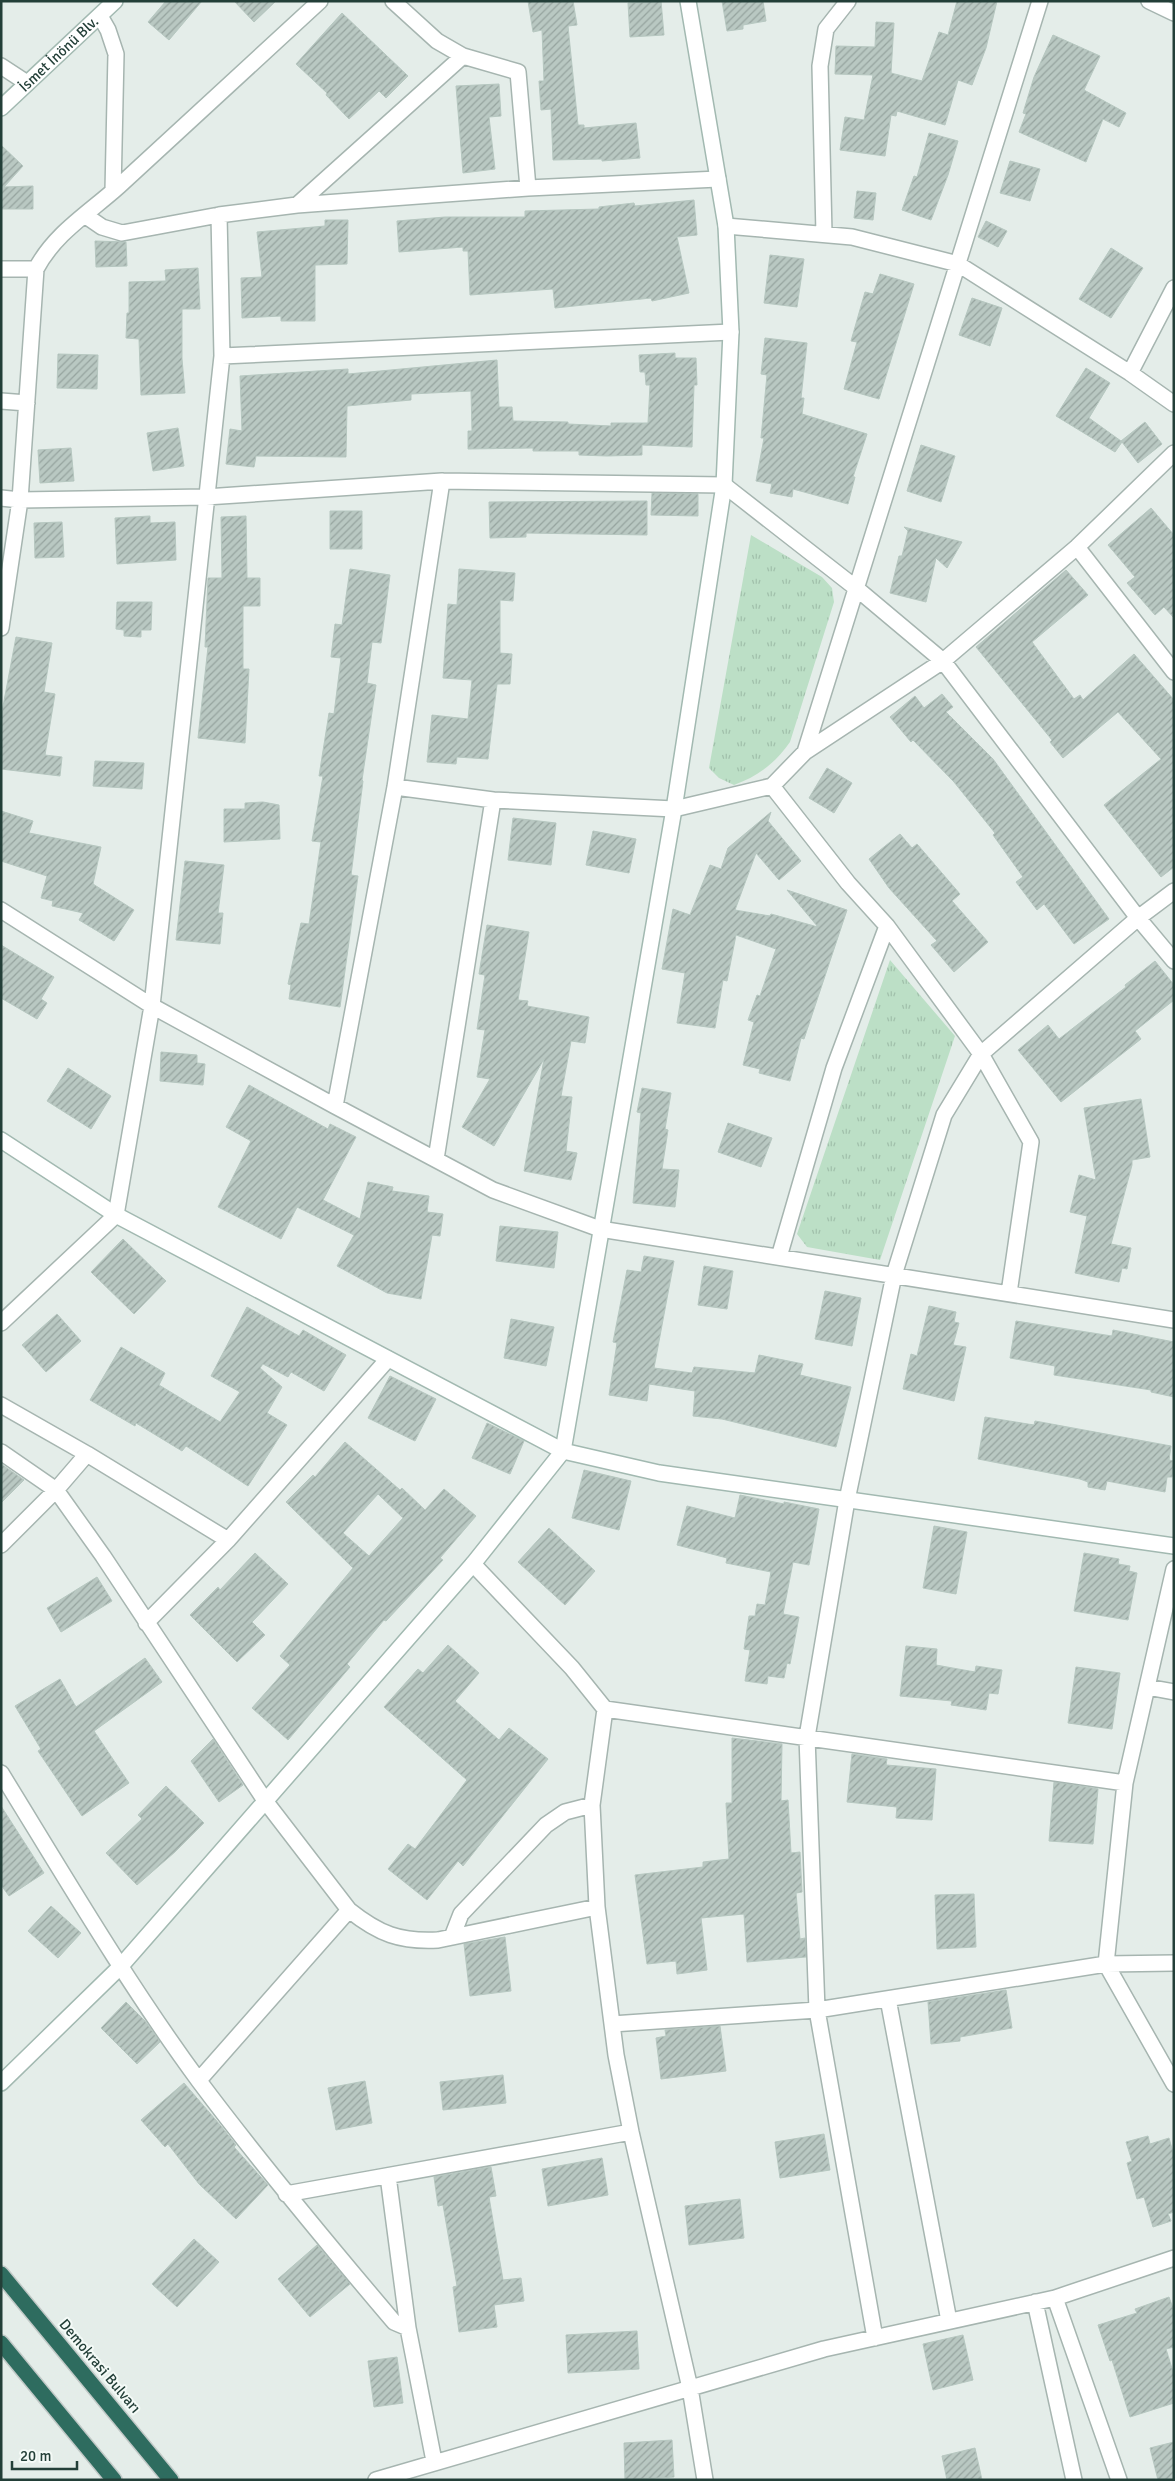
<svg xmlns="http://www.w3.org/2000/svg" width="1175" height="2481" viewBox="0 0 1175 2481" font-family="Signika,sans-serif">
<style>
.park{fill:url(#park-tufts)}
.building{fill:url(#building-hatch);stroke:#b6c7c0;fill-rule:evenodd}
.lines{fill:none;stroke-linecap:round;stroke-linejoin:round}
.street-casing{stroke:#a6b5b0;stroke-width:18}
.secondary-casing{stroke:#a2b9b1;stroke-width:18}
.highway-casing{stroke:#c1c9c7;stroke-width:18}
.street{stroke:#fff;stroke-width:15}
.secondary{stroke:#fff;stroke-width:15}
.highway{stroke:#2e6c5f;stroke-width:15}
.labels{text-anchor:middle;stroke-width:4;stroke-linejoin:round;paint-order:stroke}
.street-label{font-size:15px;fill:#233f38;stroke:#f4faf7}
</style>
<defs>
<pattern id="park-tufts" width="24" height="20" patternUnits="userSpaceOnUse" patternTransform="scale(1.25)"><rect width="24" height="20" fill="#bcdfc6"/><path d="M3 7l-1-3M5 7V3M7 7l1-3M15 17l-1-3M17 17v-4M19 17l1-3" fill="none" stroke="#a1c0ab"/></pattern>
<pattern id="building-hatch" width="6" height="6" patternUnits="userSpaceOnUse" patternTransform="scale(1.25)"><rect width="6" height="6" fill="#b9c8c2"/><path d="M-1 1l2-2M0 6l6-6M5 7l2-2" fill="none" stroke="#96a49f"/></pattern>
</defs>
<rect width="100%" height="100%" fill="#e4ede9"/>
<!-- park -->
<path class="park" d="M751,535L822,577L832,588L834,602L790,742C775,763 759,776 734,785L719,778L709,768Z
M890,960L955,1036L880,1260L807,1247L797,1234Z"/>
<!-- building -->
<path class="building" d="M166,1H202L169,40L148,22Z
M234,1H276L254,22Z
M528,1H573L577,25L568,26L578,125H584V128L636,123L640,158L602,161V159L553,160L551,109L541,110L539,81H544L542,30L533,32Z
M661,1L664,35L630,37L628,3Z
M722,1H763L766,21L743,25V29L727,31Z
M957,1H997L986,48L972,85L958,80L945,125L897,111L896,116L891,115L885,156L840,150L845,117L864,120L873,75L835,74L836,46L875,47L876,22L894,23L891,73L922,81L939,32L948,35Z
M342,13L408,76L386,98L379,91L349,119L326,95L327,93L296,64Z
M1053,35L1100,56L1084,90L1126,113L1119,127L1103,119L1086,162L1019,132L1026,114L1023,113L1034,77Z
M499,84L501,116L489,117L495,169L463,173L456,86Z
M929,133L958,141L948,175L931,220L902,210L914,176L917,177Z
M1,145L23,166L4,187L33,186V209H1Z
M1010,161L1040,169L1030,201L1000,193Z
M857,191L876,193L873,220L854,218Z
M694,200L697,235L677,237L689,293L652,301L651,298L555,308L553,289L470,295L468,251H463V247L399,252L397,221L445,217H525V211L599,209V207L634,203L635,206Z
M325,220H348L347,264L315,265V321H281V316L242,318L241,278L262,277L257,232L325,226Z
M986,221L1007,231L998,247L978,237Z
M95,241L126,242L127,266L96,267Z
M1111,248L1143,268L1111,318L1079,299Z
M770,255L804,259L797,307L764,303Z
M198,268L200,309H182V359L185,393L141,395L139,339L126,338L127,313H129V282L166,281L165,270Z
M880,274L914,284L879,399L844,389L857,342L851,341L865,292L873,294Z
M972,298L1002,308L990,346L959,335Z
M765,338L807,343L801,398H804L802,414L867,434L853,477H855L848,504L793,489L792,497L770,493L772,484L756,481L764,438H761L767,375L761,374Z
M675,353V358H696L697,385H694L692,447L642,445V455L607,456L579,455V451H533V448L468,449V431H472L471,391L411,394V400L347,406L346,457L256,456L254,467L226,464L230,429L242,431L240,376L348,369V374L497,360L499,407H512L513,421L568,422V424L611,426V423H648L650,385H646L645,372H640L639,355Z
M58,354L98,355L97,389L57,388Z
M1086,368L1110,383L1089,418L1121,441L1145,422L1162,444L1138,463L1122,442L1115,452L1056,416Z
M178,428L184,466L153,471L147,433Z
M921,445L955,456L941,502L907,491Z
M71,448L74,481L40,483L38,450Z
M652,493L698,494V516L651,515Z
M647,501V535L526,533V537L490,538L489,502Z
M1151,508L1174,535V618L1164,607L1155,615L1127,583L1135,577L1108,545Z
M330,511H362V549H330Z
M150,516V523L175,522L176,560L117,564L115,518Z
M246,516L247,578H260V606H243V669H249L245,743L198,738L208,647H205L208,578H222L221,517Z
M62,522L64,557L35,558L34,523Z
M904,527L962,542L947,568L936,558L926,602L890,593L899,556H902L908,531Z
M350,569L390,575L381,643L372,642L367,683L376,685L362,780L363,781L351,875L358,876L340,1007L289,999L291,985L288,984L301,923L309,924L321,842L312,841L323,776H319L329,713L334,714L341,658L331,657L335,624L342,625Z
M459,569L515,573L513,601L500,600V653L512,654L510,684H497L488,759L457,757L456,764L427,762L432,715L468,719L472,680L443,678L448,604L457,605Z
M1066,570L1088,595L1032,642L1074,699L1080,695L1083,700L1134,654L1174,700V867L1161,877L1104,805L1161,759L1118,712L1063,758L1050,742L1052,740L976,647Z
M117,602H152L151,630H141V637L124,636V630L116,629Z
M16,637L52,643L44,692L55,694L45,755L62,757L60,776L1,769V717Z
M942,694L953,707L946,712L993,759L1109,919L1074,944L1044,904L1037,910L1016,882L1023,877L993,835L995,833L954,782L913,740L911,742L890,717L915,696L924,708Z
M95,761L144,763L142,789L93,786Z
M827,768L852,783L834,813L809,798Z
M263,802L279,805L280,839L224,842V809H245V803Z
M1,811L33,821L29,833L101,847L93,884L134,910L114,941L79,920L83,913L52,906L53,901L41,898L47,876L1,861Z
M771,812L768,821L801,861L779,880L756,853L735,910L770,916L771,914L818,927L787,890L847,910L804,1039L801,1038L790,1081L759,1073L760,1069L743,1065L754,1022L748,1020L757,995L760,996L776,949L736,935L727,981L723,980L715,1028L677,1023L685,973L662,969L673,909L690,915L710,865L721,869L728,848Z
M513,818L556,823L551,865L508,860Z
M593,831L636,839L629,873L586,865Z
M900,834L912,848L917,844L960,894L952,901L988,942L954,972L931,945L937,941L889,888L869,859Z
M185,861L224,865L218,913H223L220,944L176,940Z
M487,925L529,932L518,1000L528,1001L527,1006L589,1017L585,1043L571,1041L561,1096L572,1097L566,1151L577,1153L571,1180L524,1171L544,1059L494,1146L462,1127L490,1079L477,1077L485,1030L477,1029L485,975L479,974Z
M1,945L54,977L41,999L47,1003L37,1019L1,998Z
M1155,961L1174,985V1000L1135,1031L1141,1039L1061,1102L1018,1050L1048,1025L1059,1039L1126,987L1125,985Z
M161,1052L197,1055V1063L205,1064L203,1085L160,1081Z
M68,1068L111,1096L91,1129L47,1101Z
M249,1085L328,1129L330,1124L356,1137L323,1200L360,1219L368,1182L393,1187L392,1191L429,1196L427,1212L443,1214L440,1236L432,1235L421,1299L387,1293L337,1266L354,1235L297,1207L281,1239L218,1207L251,1141L226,1127Z
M642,1088L671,1093L665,1129L668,1130L662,1169L679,1170L675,1207L633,1203L641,1113L637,1112Z
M1141,1099L1150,1157L1132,1160V1165L1111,1244L1131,1248L1127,1269L1122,1268L1119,1282L1075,1273L1087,1216L1070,1212L1079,1175L1096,1180L1084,1108Z
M728,1123L772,1138L761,1167L718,1152Z
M500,1226L558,1232L554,1268L496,1261Z
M123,1239L166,1281L134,1314L91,1272Z
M644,1256L674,1261L654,1368L692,1373L694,1367L755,1373L759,1355L803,1364L800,1375L851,1387L836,1447L722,1419L693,1416L695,1391L649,1384L647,1401L609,1395L617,1343L613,1342L627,1270L641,1272Z
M704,1266L733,1271L727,1309L698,1305Z
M825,1291L861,1298L852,1346L815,1339Z
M929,1306L956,1312L954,1322L959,1323L953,1345L966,1347L954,1401L903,1389L911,1354L917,1356Z
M247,1307L299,1336L303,1330L346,1355L324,1391L291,1372L288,1377L263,1364L260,1368L282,1387L267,1413L287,1425L248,1486L186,1446L182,1451L136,1423L135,1426L90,1400L121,1347L165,1373L159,1385L220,1422L240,1392L211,1376Z
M57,1314L81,1341L46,1372L22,1345Z
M511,1319L554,1327L546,1366L504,1358Z
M1016,1321L1112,1336L1113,1330L1174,1342V1397L1151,1392V1390L1054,1375L1055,1366L1010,1358Z
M390,1376L436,1399L415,1441L368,1418Z
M985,1417L1034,1425L1035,1421L1171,1446L1169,1460L1174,1461L1172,1477H1167L1165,1492L1107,1481L1105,1490L1088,1487V1482L1080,1479L978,1459Z
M487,1423L524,1441L510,1474L472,1458Z
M345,1442L400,1490L402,1488L425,1510L444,1489L476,1516L440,1558L443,1560L386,1621L384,1620L347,1664L350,1667L288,1740L252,1708L290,1665L280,1656L353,1568L286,1502L313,1475L315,1477ZM378,1494L403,1518L369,1556L343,1533Z
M1,1464L24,1480L1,1503Z
M584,1470L631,1481L619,1530L572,1518Z
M740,1495L784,1504V1502L819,1509L809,1565L793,1562L783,1614L799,1617L790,1664L787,1663L784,1678L768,1676L767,1684L745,1681L750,1650L744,1649L749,1616H755L757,1604L765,1605L771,1572L726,1563L727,1558L677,1545L687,1506L735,1518Z
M934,1526L967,1532L956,1594L923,1588Z
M549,1528L595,1571L565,1605L518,1562Z
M255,1553L288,1584L252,1622L265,1635L237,1662L190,1615L218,1587L220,1590Z
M1084,1553L1119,1559L1118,1564L1130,1566L1129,1571L1137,1573L1128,1620L1074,1611Z
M97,1577L112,1601L61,1632L47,1608Z
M448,1645L479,1673L455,1701L499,1740L509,1728L548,1759L463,1866L458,1861L427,1900L388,1869L408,1844L415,1849L467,1780L384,1707L418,1669L423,1673Z
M906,1646L937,1649L936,1665L975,1672L976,1666L1002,1670L998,1694L989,1693L986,1710L951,1705L952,1701L900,1696Z
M145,1658L162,1682L94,1731L129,1783L82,1816L38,1751L41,1749L15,1706L60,1679L76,1707Z
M1076,1667L1120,1673L1112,1729L1068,1723Z
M732,1738L782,1744L781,1801L788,1800L791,1853L800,1852L802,1892L796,1893L800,1939L805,1938L806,1957L747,1962L744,1914L701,1918L707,1970L677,1974L676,1961L647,1964L635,1875L703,1867V1862L729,1859L726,1803H732Z
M213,1739L243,1785L219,1802L191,1761Z
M852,1754L887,1759L886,1765L936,1769L932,1820L896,1818L897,1807L847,1802Z
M1054,1782L1098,1789L1093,1844L1049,1841Z
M166,1786L204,1823L175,1852L137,1885L106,1853L142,1819L138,1815Z
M1,1806L44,1873L9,1896L1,1885Z
M974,1894L976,1947L937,1949L935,1895Z
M51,1906L81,1933L58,1958L28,1931Z
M505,1937L511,1991L470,1996L464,1944Z
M1006,1990L1012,2028L960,2037V2041L931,2044L928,2002Z
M126,2002L145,2021L160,2042L137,2064L101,2028Z
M720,2026L726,2071L661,2079L656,2038L666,2036L665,2030Z
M503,2075L506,2103L443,2110L440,2082Z
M365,2081L372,2123L336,2130L328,2088Z
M184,2083L221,2126L236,2145L234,2147L268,2185L236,2219L199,2184L168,2144L165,2147L141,2120Z
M824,2134L830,2170L780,2178L775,2142Z
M1148,2136L1150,2144L1169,2138L1174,2156V2212L1168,2214L1171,2221L1153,2227L1144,2197L1137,2199L1127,2163L1132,2161L1126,2142Z
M602,2158L608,2195L548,2206L542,2169Z
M491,2167L496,2196L489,2197L503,2280L521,2278L524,2301L494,2305L497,2327L459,2332L453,2287L457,2286L443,2205L438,2206L434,2177Z
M740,2199L744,2238L689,2245L685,2206Z
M194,2239L219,2262L177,2307L152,2284Z
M317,2245L350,2284L310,2317L278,2279Z
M1169,2297L1174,2311V2347L1166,2349L1174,2375V2403L1130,2417L1112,2360L1110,2361L1098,2325L1137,2313L1135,2309Z
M637,2331L639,2369L568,2373L566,2335Z
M963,2335L973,2380L933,2390L923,2344Z
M397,2357L403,2403L374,2407L368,2361Z
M672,2440L674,2477L625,2480L624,2443Z
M1174,2442V2480H1158L1150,2448Z
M975,2448L982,2480H947L942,2456Z"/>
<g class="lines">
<!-- street casing -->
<g class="street-casing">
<path id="street" d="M393,1L437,41L463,56L518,72L528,188
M1149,1L1174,13
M100,16L108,30L116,54L113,191
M1,66L27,83
M297,205L463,56
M86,216L102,227L122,233L219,215L297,205L528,188L718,179
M726,226L852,237L958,264L1130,373L1174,404
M824,234L820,66L826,29L848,1
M1,269H36
M222,356L731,332
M1130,373L1174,288
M1,401L27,403
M1,498L20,500L206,497L442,481L724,485L856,588L943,661L1138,918L1174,961
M1077,547L1174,672
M1,628L20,500L36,269C55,233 89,213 119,186C186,125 253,63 320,1
M805,752L1040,1
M772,786L848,883L887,926L981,1054L1031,1142L1009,1293
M395,787L493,800L674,809L772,786L805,752L943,661L1077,547L1174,453
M1,910L152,1006L335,1106L493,1190L600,1229L1174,1320
M335,1106L395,787L442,481
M436,1159L493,800
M779,1257L834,1068L887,926
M1,1323L116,1215L152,1006L222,356L219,215
M1,1405L87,1454L228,1540
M1,1452L56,1490L103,1556L266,1802L349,1910C379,1934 400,1942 438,1940L597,1907
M1,1545L56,1490L87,1454
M473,1564L572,1668L605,1709L592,1805L597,1907L616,2055L631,2132L690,2388L705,2480
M1174,1569L1125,1783L1106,1964L1174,2084
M146,1623L228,1540L388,1359
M1147,1687L1174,1692
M605,1709L1125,1783
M1,1773C65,1877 127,1983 199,2081C261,2164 327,2243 394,2322L408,2328
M452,1937L461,1914L546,1825L565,1812L592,1805
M888,1999L949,2321
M612,2024L817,2010L1106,1964L1174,1963
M199,2080L349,1910
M388,2176L408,2328L434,2461
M286,2194L631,2132
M1055,2298L1119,2480
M1035,2302L1074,2480
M875,2338L817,2010L807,1737L847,1500L894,1275L944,1115L981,1054L1138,918L1174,891
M376,2480L824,2349L1055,2298L1174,2258"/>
</g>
<!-- secondary casing -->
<g class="secondary-casing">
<g id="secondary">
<path id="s1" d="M1,108L115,1"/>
<path d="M1,1140L116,1215L563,1451L659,1473L1174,1546"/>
<path d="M1,2083L120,1967L473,1564L563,1451L674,809L724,485L731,332L726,226L688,1"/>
</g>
</g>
<!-- highway casing -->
<g class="highway-casing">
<path id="highway" d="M1,2274L171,2480
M1,2343L114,2480"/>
</g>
<!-- street -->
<use href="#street" class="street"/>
<!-- secondary -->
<use href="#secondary" class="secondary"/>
<!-- highway -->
<use href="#highway" class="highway"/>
</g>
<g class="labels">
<!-- street labels -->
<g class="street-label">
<text dy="5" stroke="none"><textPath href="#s1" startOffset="79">İsmet İnönü Blv.</textPath></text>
<text transform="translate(100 2366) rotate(50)" y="5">Demokrasi Bulvarı</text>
</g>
</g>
<!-- border -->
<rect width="1175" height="2481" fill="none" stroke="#233f38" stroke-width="5"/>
<!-- scale -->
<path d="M12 2461v8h65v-8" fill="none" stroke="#233f38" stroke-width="2.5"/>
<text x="20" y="2461" font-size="15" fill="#233f38" stroke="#f4faf7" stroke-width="4" paint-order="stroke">20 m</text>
</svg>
